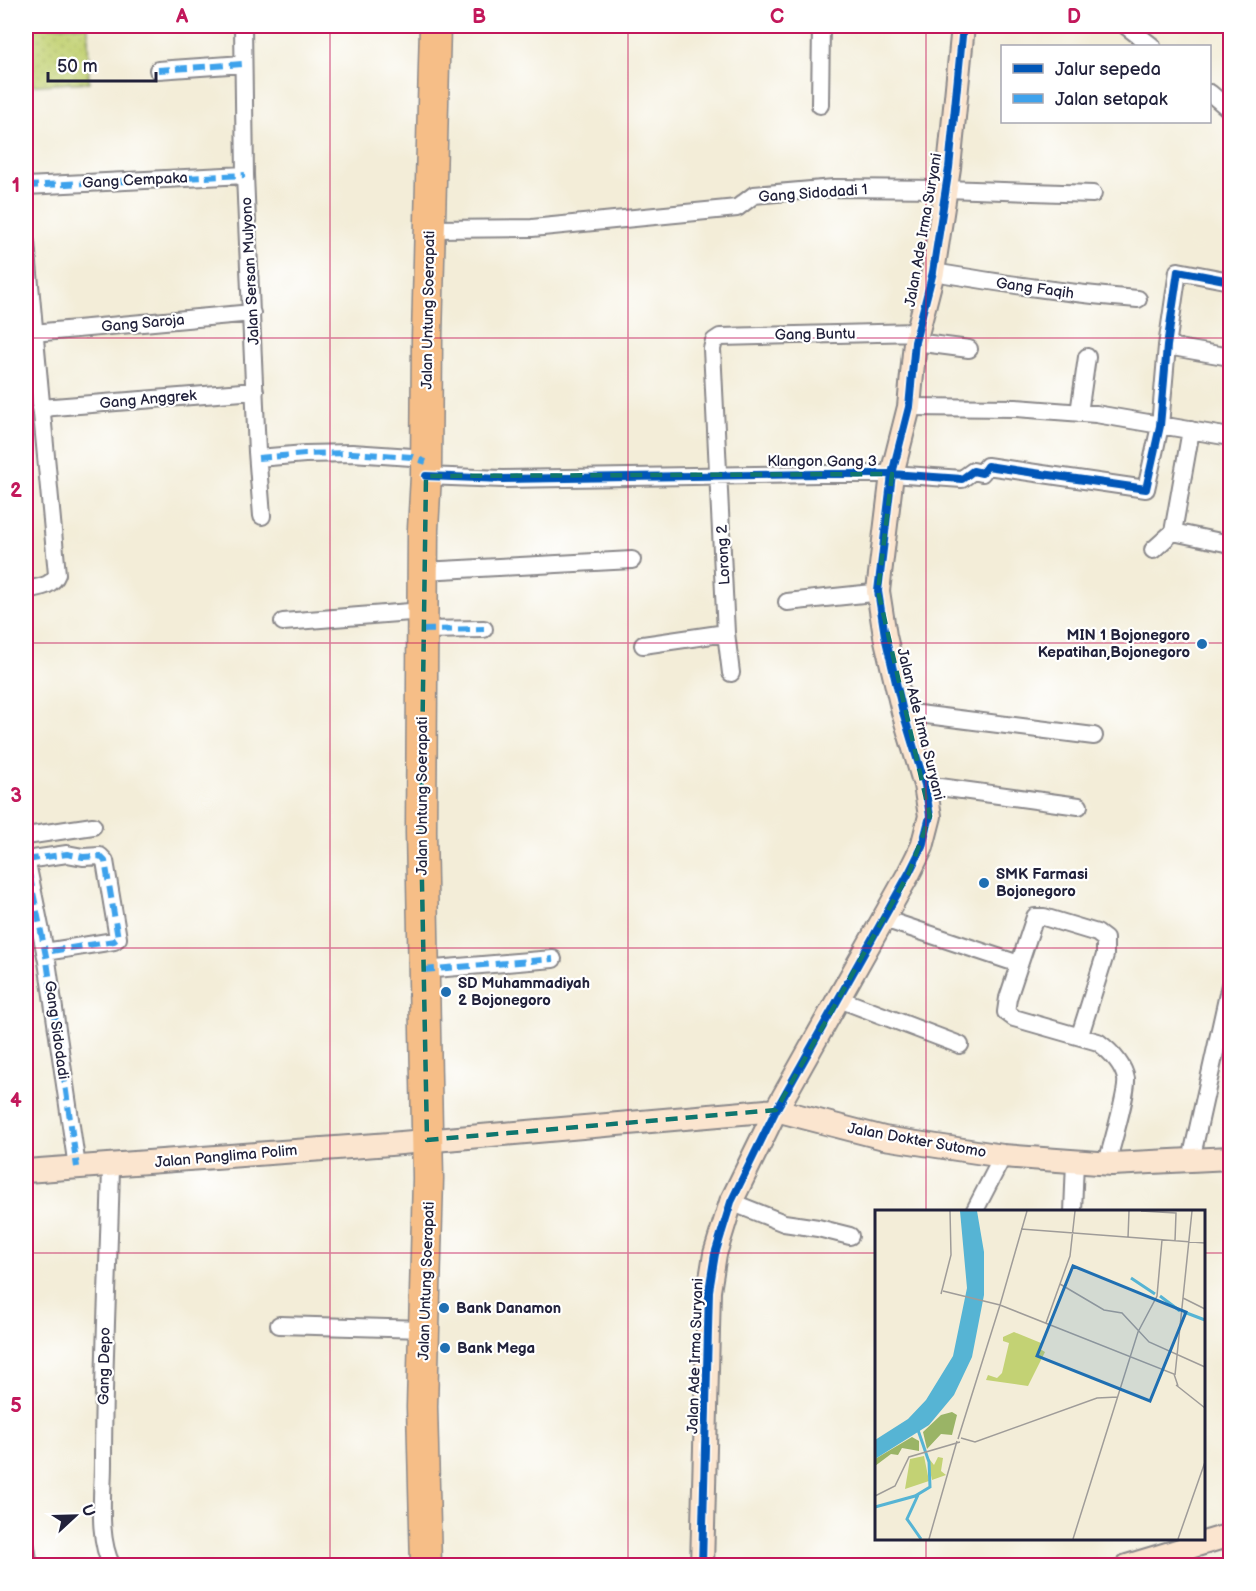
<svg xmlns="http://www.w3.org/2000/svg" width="1256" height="1591" viewBox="0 0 1256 1591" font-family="'Balsamiq Sans',sans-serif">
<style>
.grass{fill:url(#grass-dots);stroke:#727a58;stroke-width:1.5}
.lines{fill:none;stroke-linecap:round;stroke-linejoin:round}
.street-casing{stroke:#8a888a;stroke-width:20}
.secondary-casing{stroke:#8a888a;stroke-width:26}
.highway-casing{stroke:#8a888a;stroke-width:33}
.street{stroke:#fff;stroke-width:16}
.secondary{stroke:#fbe5cf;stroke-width:22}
.highway{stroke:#f6be87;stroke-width:30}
.quiet{stroke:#3ea2ec;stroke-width:6;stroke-dasharray:12 6;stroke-linecap:butt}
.cycleway-casing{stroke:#fff;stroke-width:11}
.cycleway{stroke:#0057b8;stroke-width:8}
.marked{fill:none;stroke:#0f766e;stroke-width:4.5;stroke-dasharray:12 8;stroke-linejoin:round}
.grid{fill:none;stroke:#c2185b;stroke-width:1.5;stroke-opacity:0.55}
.poi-dot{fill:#1f6fb2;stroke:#fff;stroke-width:2}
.labels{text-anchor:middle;stroke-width:4.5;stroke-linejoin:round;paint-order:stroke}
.street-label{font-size:15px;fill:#22223b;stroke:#fff}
.poi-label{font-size:15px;font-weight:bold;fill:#22223b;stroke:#fff;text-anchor:start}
.inset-river{fill:none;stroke:#56b4d4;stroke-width:3}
.inset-road{fill:none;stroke:#9f9c99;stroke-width:1.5}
.view{fill:#1f6fb2;fill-opacity:0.15;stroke:#1f6fb2;stroke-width:3}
.inset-edge{fill:none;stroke:#22223b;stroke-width:3}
.neatline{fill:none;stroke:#c2185b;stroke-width:2}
.grid-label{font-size:20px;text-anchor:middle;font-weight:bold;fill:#c2185b}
</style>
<defs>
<pattern id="grass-dots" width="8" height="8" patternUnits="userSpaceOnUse" patternTransform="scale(1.5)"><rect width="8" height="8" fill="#c3d274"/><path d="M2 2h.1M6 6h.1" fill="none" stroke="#a7b465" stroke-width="1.8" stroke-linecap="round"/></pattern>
</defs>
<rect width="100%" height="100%" fill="#fff"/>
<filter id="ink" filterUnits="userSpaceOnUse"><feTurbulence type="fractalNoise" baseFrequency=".0167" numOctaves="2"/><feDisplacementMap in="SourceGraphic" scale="12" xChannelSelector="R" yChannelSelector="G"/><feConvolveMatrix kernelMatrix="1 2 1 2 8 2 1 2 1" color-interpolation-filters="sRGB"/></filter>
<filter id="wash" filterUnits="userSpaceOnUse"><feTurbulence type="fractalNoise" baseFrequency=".008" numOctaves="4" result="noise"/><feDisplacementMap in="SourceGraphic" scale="24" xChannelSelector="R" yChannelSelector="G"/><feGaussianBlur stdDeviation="1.35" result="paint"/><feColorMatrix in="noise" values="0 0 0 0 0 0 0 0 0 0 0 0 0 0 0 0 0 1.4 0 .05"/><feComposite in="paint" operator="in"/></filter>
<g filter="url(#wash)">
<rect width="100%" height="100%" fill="#f3edd8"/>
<!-- grass -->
<path class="grass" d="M26,26H88L89,82L26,86Z"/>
</g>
<g filter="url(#ink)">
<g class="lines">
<!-- street casing -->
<g class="street-casing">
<path id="street" d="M243,26L245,175L257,452L262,516
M1126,26L1152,46
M158,70L243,64
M1210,93L1230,110
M820,105L821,26
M26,186L245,175
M430,229L532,228L737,208L754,195L834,188L945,189L1093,194
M26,242L57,574C52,587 38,587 26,590
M933,272C1001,283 1069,294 1138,299
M33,333L252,313
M915,342L969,349
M1167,346L1230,357
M909,407L1016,408L1096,414L1230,437
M41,408L255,391
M1079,413L1087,357
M1191,430L1173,532L1230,544
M258,458L305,454L352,453L412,457L426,462
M426,476L503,479L821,474H892L962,479L973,471L982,473L987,466L1146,489L1160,426L1167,346L1178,271L1230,281
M1153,550L1173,532
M423,571L632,560
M787,602L873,593L878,591
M283,622L423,611
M422,630L484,629
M726,633L731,673
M643,645L726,633L712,349L714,341L720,337L918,332
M903,712L1094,736
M925,785L1079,806
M26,836L93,826
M26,858L47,961L77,1167
M26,860L67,854L83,857L100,856L105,861L118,938L114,941L45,952
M884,919L1019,964
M423,970L553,959
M839,999L960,1045
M1080,1035L1105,955V939L1097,933L1044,917H1035L1008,998L1006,1012L1014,1018L1098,1042C1110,1051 1123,1063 1126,1079C1128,1091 1111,1148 1107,1163
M1191,1160L1230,985
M111,1166C109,1265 103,1363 103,1462C103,1493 97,1538 112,1566
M731,1202L784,1223L818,1228L850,1236
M974,1212L1003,1156
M1073,1212L1075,1161
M279,1325L424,1329
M26,1547L29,1566"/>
</g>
<!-- secondary casing -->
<g class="secondary-casing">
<path id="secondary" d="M26,1171L390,1144L776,1110L884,1138L1003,1156L1112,1164L1230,1158
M702,1566L709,1291L715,1254L731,1202L776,1110L909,873L922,847L930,816L925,785L903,712L885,636L878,591L892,474L909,407L915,342L933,272L949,168L963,26
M1127,1566L1230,1535"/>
</g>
<!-- highway casing -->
<g class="highway-casing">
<path id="highway" d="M426,1566L422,1407L428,1178L421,832L423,529L426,476L427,338L435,26"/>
</g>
<!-- street -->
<use href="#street" class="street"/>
<!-- secondary -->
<use href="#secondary" class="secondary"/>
<!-- highway -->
<use href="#highway" class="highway"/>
<!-- quiet -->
<path class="quiet" d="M158,70L243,64
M26,186L245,175
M258,458L305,454L352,453L412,457L426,462
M422,630L484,629
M26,858L47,961L77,1167
M26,860L67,854L83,857L100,856L105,861L118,938L114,941L45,952
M423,970L553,959"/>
<!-- cycleway casing -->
<g class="cycleway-casing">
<path id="cycleway" d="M426,476L503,479L821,474H892L962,479L973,471L982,473L987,466L1146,489L1160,426L1167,346L1178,271L1230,281
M702,1566L709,1291L715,1254L731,1202L776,1110L909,873L922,847L930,816L925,785L903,712L885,636L878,591L892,474L909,407L915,342L933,272L949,168L963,26"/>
</g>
<!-- cycleway -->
<use href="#cycleway" class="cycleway"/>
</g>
</g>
<!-- marked area -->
<path class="marked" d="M892,474L878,591L930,816L909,873L776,1110L427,1140L421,832L426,476Z"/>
<!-- grid -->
<path class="grid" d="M330,26V1566M628,26V1566M926,26V1212M26,338H1230M26,643H1230M26,948H1230M26,1253H876M1204,1253H1230M926,1538V1566"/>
<!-- markers -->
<g class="poi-dot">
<circle cx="1202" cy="644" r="6"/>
<circle cx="984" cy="883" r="6"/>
<circle cx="446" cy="992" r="6"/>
<circle cx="444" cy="1308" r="6"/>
<circle cx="445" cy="1348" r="6"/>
</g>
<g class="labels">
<!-- street labels -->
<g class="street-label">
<text transform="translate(135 180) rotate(-3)" y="5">Gang Cempaka</text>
<text transform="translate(813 193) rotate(-4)" y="5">Gang Sidodadi 1</text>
<text transform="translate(923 230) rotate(-80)" y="5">Jalan Ade Irma Suryani</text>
<text transform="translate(250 271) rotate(-93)" y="5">Jalan Sersan Mulyono</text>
<text transform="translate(1035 288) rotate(8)" y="5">Gang Faqih</text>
<text transform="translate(428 310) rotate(-89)" y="5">Jalan Untung Soerapati</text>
<text transform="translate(143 323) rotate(-5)" y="5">Gang Saroja</text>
<text transform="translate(815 334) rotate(-1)" y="5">Gang Buntu</text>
<text transform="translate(148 399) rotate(-5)" y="5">Gang Anggrek</text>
<text x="822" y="466">Klangon Gang 3</text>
<text transform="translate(723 555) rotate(-93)" y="5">Lorong 2</text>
<text transform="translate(921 724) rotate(76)" y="5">Jalan Ade Irma Suryani</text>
<text transform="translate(422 796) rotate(-90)" y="5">Jalan Untung Soerapati</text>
<text transform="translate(57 1030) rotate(82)" y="5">Gang Sidodadi</text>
<text transform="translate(917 1140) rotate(10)" y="5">Jalan Dokter Sutomo</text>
<text transform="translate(226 1156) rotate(-5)" y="5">Jalan Panglima Polim</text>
<text transform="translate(426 1281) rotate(-88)" y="5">Jalan Untung Soerapati</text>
<text transform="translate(695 1356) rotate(-88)" y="5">Jalan Ade Irma Suryani</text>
<text transform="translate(104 1366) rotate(-89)" y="5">Gang Depo</text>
</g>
<!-- poi labels -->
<g class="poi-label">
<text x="1190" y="640" text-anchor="end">MIN 1 Bojonegoro<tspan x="1190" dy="17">Kepatihan,Bojonegoro</tspan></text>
<text x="996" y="879">SMK Farmasi<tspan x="996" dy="17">Bojonegoro</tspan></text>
<text x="458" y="988">SD Muhammadiyah<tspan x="458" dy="17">2 Bojonegoro</tspan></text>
<text x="456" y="1313">Bank Danamon</text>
<text x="457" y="1353">Bank Mega</text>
</g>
</g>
<!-- overview -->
<g transform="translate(875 1210)">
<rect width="330" height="330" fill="#f3edd8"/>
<path d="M139,122L166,133L165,139L170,142L153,176L111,170L113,165L122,168L127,163L134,133L128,131V127ZM49,246L54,271L30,279L35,249ZM52,246L59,255L63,247L68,248L66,261L71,265L57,270Z" fill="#c3d274"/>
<path d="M77,202L82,205L77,225L66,224L52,239L48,222L66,205ZM37,227L44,231V241L27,238L23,245L16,244L0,256V249Z" fill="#9ab466"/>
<path d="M85,1H102L109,42V85L97,147L79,185L54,215L0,249V230L33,209L51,190L78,146L92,78Z" fill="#56b4d4"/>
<path class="inset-river" d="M256,68L280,84M285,86L305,101M309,102L330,110M43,285L32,309L46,329M0,297L40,286L55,277L54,252L43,220"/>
<path class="inset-road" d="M266,1L301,3L300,31M146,19L330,33M253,28L254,1M185,74L229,100L247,103L274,132L330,157M68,81L125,95M66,84L76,45L75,1M308,88L330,99M125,95L152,1M171,113L195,46L200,1M300,165L317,1M301,175L330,198M86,228L100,232L222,188L243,187M83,229L125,95L299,164L303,176M0,286L20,276L34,247L85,232M54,329L82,231M198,329L263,122L282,86L287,30M303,329L330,252"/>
<path class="view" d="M198,56L311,102L275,191L162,146Z"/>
<rect width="330" height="330" class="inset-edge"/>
</g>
<!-- margin -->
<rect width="1256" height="1591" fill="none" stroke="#fff" stroke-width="66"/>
<!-- legend -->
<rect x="1001" y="45" width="210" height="78" fill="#ffffff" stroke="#a7a7b1" stroke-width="1.5"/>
<rect x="1013" y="64" width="30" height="9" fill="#0057b8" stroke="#a7a7b1" stroke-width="1.5"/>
<text x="1055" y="75" font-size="18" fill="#22223b">Jalur sepeda</text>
<rect x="1013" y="94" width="30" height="9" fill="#3ea2ec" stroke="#a7a7b1" stroke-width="1.5"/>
<text x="1055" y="105" font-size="18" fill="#22223b">Jalan setapak</text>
<!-- north arrow -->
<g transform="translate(75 1516) rotate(68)" stroke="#ffffff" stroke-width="4.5" paint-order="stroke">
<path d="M0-4.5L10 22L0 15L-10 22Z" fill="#22223b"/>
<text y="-9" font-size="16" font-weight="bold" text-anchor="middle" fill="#22223b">U</text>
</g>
<!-- scale -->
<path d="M48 72v9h108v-9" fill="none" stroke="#22223b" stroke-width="3"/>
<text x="57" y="72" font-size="18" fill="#22223b" stroke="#ffffff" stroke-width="4.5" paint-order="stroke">50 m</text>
<rect x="33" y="33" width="1190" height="1525" class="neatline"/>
<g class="grid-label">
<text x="182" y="23">A</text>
<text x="479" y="23">B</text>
<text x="777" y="23">C</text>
<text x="1074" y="23">D</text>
<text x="16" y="192">1</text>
<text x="16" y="497">2</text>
<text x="16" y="802">3</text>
<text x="16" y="1107">4</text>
<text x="16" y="1412">5</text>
</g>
</svg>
